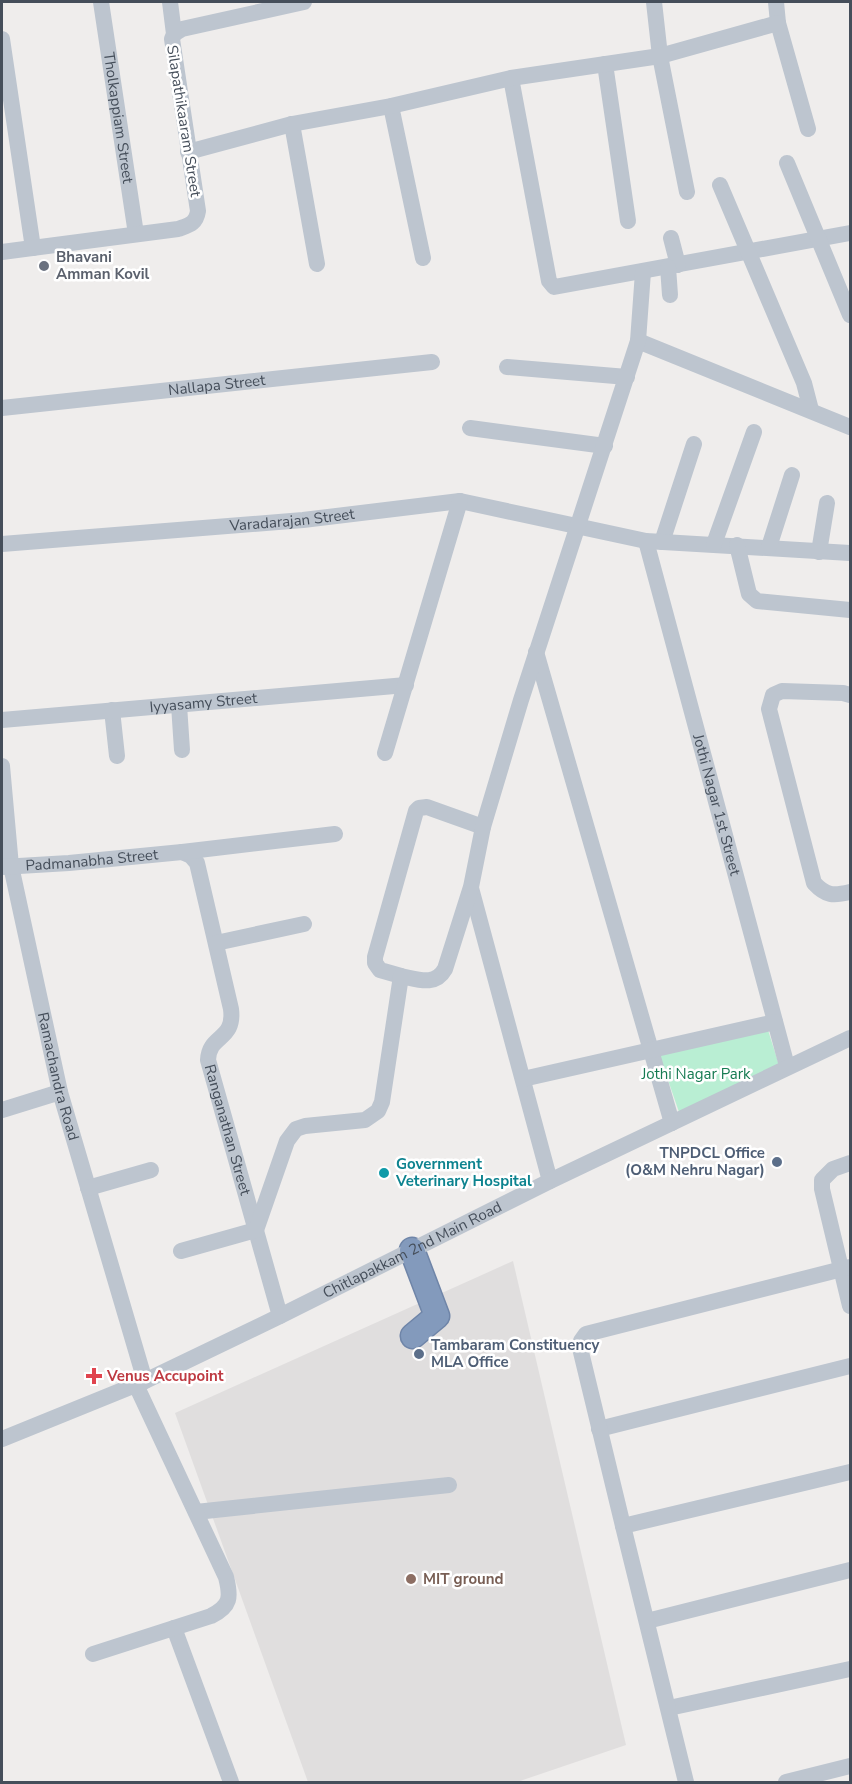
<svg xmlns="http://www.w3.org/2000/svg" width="852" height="1784" viewBox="0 0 852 1784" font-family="'Nunito Sans',sans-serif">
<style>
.education{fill:#e0dede}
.green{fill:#b9eed3}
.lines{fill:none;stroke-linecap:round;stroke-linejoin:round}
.highway-casing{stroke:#6f85a8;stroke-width:27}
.minor{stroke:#bdc5cf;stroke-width:16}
.highway{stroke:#839abc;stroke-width:24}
.worship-dot{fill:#6b7280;stroke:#fff;stroke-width:2}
.service-dot{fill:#5c6f8a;stroke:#fff;stroke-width:2}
.culture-dot{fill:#0f9aa8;stroke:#fff;stroke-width:2}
.health-dot{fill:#e0444e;stroke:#fff;stroke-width:2}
.education-dot{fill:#8d6e63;stroke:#fff;stroke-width:2}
.labels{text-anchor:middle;stroke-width:5;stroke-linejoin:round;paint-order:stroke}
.street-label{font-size:15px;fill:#454e5a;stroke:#fff}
.worship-label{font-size:15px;font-weight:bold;fill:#5b616d;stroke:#fff;text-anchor:start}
.park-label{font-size:15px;fill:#167b52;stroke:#fff}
.service-label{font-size:15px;font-weight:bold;fill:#4e5e75;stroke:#fff;text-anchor:end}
.culture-label{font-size:15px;font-weight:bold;fill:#0d838f;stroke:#fff;text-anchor:start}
.health-label{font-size:15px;font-weight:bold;fill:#be3a42;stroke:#fff;text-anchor:start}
.education-label{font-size:15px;font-weight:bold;fill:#785e54;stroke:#fff;text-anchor:start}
</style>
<rect width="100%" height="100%" fill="#efedec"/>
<!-- education -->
<path class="education" d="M513,1261L626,1745L517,1782H308L175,1413Z"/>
<!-- green -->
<path class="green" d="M768,1030L779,1065L679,1112L659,1054Z"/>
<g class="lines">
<!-- highway casing -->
<g class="highway-casing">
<path id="highway" d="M412,1250L437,1316L413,1336"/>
</g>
<!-- minor -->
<g class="minor">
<path id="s1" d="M101,2L136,234"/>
<path d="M654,2L660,56L687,192"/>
<path d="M776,2L778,23L808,129"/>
<path d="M174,34L182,29L304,2"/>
<path d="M2,39L33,248"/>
<path d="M605,64L628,221"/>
<path d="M511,78L549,281L554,287L850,233"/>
<path d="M391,106L423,258"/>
<path d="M292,124L317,264"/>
<path d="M188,152L292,124L391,106L511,78L660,56L778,23"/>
<path d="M787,163L850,315"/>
<path d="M720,185L804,383L811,410"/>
<path d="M671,238L678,265"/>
<path d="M2,252L178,229C189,225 196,224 198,211L172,39L174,34L170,2"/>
<path d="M668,267L670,295"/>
<path d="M638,341L850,427"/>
<path d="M507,367L627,377"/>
<path id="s2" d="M2,408L432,362"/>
<path d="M470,428L605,446"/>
<path id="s3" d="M646,541L787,1066"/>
<path d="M662,542L694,444"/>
<path id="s4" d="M2,544L303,520L460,501L646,541L850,553"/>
<path d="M714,544L754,432"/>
<path d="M737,545L749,594L757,601L850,610"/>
<path d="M769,547L792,475"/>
<path d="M819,552L827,503"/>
<path d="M536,652L672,1123"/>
<path d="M850,695L843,693L782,691L773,695L769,709L814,883C826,896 833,896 850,892"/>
<path d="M179,705L182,750"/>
<path d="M112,710L117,756"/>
<path id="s5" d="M2,720L406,685"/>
<path d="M385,753L460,501"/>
<path id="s6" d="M2,766L11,866L60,1092L145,1381"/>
<path id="s7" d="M182,852L191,856L197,863L231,1009C235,1041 209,1034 208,1060L280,1316"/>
<path id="s8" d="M2,867L69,863L182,852L335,834"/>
<path d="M471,888L550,1181"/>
<path d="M216,943L304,924"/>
<path d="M401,976L380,970L375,963V957L416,811L419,808L427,807L483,827"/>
<path d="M523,1079L775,1022"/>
<path d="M2,1110L60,1092"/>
<path d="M850,1163L833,1169L822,1180V1189L850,1306"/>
<path d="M88,1188L151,1170"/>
<path d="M181,1251L256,1230L287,1141L296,1129L305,1126L365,1120L378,1111L382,1102L401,976C417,979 435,987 445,969L471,887L483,827L521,700L638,341L643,272"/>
<path d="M599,1429L850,1366"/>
<path id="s9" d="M2,1439L145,1381L280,1316L550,1181L850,1038"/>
<path d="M196,1512L449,1485"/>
<path d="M623,1526L580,1348L581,1341L586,1334L850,1267"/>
<path d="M647,1621L850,1570"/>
<path d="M174,1628L231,1782"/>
<path d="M93,1654L211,1616C231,1606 231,1597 226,1577L136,1385"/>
<path d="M669,1708L850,1669"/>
<path d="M686,1782L623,1526L850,1472"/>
<path d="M786,1782L850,1766"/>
</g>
<!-- highway -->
<use href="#highway" class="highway"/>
</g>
<!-- markers -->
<circle class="worship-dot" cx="44" cy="266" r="6"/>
<g class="service-dot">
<circle cx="777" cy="1162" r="6"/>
<circle cx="419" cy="1354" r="6"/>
</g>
<circle class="culture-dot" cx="384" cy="1173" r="6"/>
<path class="health-dot" d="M91 1367h6v6h6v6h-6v6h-6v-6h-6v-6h6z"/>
<circle class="education-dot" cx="411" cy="1579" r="6"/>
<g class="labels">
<!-- street labels -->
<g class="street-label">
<text dy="5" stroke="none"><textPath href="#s1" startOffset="117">Tholkappiam Street</textPath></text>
<text transform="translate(184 121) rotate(81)" y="5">Silapathikaaram Street</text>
<text dy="5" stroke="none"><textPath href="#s2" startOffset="216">Nallapa Street</textPath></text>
<text dy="5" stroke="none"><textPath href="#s4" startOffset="291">Varadarajan Street</textPath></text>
<text dy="5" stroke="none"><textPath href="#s5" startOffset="202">Iyyasamy Street</textPath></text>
<text dy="5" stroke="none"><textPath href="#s3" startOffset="273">Jothi Nagar 1st Street</textPath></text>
<text dy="5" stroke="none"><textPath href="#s8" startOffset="90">Padmanabha Street</textPath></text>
<text dy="5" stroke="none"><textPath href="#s6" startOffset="316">Ramachandra Road</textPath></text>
<text dy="5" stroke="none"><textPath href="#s7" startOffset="300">Ranganathan Street</textPath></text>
<text dy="5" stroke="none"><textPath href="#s9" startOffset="452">Chitlapakkam 2nd Main Road</textPath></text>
</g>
<!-- worship labels -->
<g class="worship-label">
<text x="56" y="262">Bhavani<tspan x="56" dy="17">Amman Kovil</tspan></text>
</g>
<!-- park labels -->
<g class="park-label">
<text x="696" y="1079">Jothi Nagar Park</text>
</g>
<!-- service labels -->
<g class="service-label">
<text x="765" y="1158">TNPDCL Office<tspan x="765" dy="17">(O&amp;M Nehru Nagar)</tspan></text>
<text x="431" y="1350" text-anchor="start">Tambaram Constituency<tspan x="431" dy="17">MLA Office</tspan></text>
</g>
<!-- culture labels -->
<g class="culture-label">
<text x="396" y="1169">Government<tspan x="396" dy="17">Veterinary Hospital</tspan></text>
</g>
<!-- health labels -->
<g class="health-label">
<text x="107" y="1381">Venus Accupoint</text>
</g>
<!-- education labels -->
<g class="education-label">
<text x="423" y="1584">MIT ground</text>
</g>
</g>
<!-- border -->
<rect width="852" height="1784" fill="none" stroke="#454e5a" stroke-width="6"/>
</svg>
